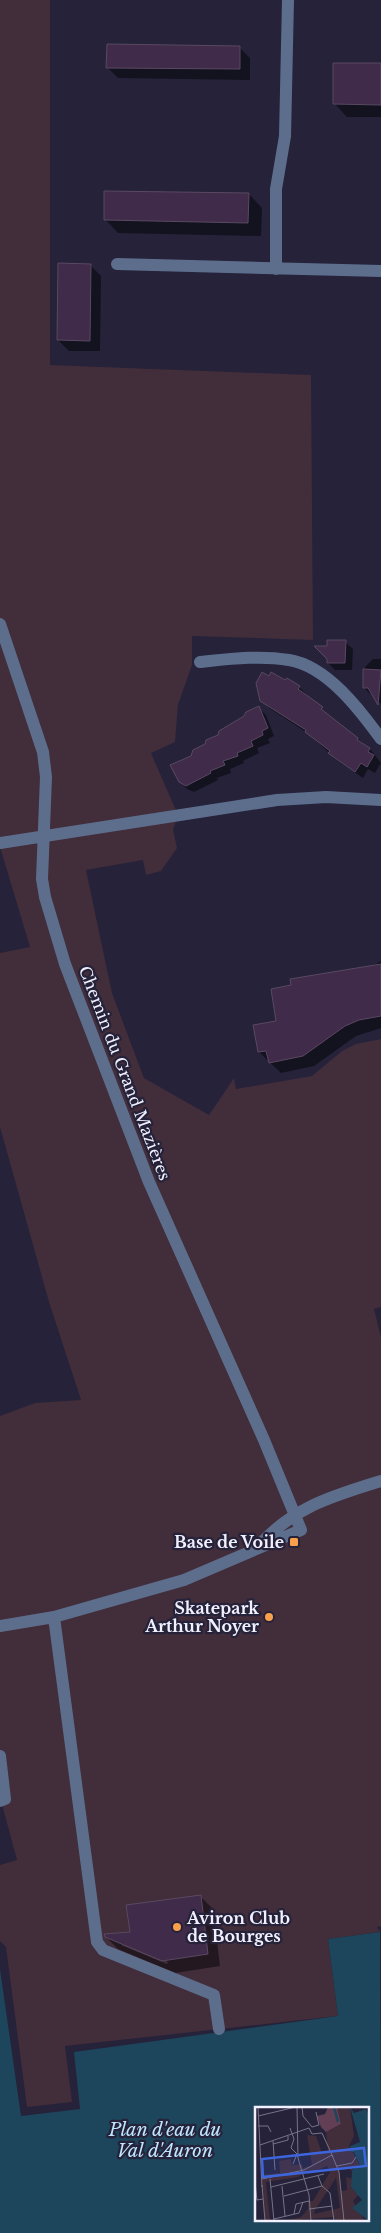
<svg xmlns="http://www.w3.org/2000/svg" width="381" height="2233" viewBox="0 0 381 2233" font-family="'Libre Baskerville',serif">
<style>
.green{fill:#422d3a}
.water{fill:#1d455b;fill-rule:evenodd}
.shadow{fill:#0007;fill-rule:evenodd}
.building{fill:#402b4a;stroke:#594961}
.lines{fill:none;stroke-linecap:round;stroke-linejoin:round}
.minor{stroke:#5d6e8d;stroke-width:12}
.poi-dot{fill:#f9a04c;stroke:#25223a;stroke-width:2}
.labels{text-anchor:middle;stroke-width:4.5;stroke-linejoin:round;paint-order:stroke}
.street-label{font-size:16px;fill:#f1f0fe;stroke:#25223a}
.poi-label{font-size:16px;font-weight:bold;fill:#f1f0fe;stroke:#25223a;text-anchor:end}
.water-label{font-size:18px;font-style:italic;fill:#bee6fe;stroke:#25223a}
.inset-river{fill:none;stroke:#1d455b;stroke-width:2.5}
.inset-road{fill:none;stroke:#777488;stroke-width:1}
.view{fill:#3d66de;fill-opacity:0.15;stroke:#3d66de;stroke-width:2.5}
.inset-edge{fill:none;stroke:#f1f0fe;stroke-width:2.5}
</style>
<rect width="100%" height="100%" fill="#25223a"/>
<!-- green -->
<path class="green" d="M0,0H50V365L311,375L313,640L192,636V665L178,705L175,742L151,753L178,815L173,830L177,848L161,871L146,875L143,860L86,870L112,993L144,1078L209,1115L234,1078L236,1089L312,1076L342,1051L356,1044L381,1039V1307L374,1309L381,1337V1926L377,1927L380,1932L328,1939L338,2016L65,2046L72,2102L27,2107L6,1947L0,1941V1865L17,1860L0,1797V1416L35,1403L81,1400L49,1302L0,1127V953L30,947L0,847Z"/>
<!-- water -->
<path class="water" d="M380,1932L381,2233H0V1969L21,2116L80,2109L74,2052L338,2016L328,1939ZM256,2108H367V2219H256Z"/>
<!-- shadow -->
<path class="shadow" d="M239,47L250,58V80L118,78L108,68Z
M381,65V117H347L334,103Z
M249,194L262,208L261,236L118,233L105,219Z
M90,265L101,276L100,351H69L58,340Z
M345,642L353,649L352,670H335L328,663L329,648Z
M373,659H381V704L364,688L365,667Z
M269,677L299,687L328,716L370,749L381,763L375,773L368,769L363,778L337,760L306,732L269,708L261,700Z
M258,708L266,715L274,736L268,739L270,743L257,748L259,753L243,761L244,763L230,769L231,773L217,778L218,780L194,792L187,789L180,782L192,756L232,726L233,722Z
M381,961V1028L356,1036L314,1066L281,1073L259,1052L278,1022Z
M200,1896L213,1909L220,1966L175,1973L118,1949L106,1937L132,1934ZM121,1945H128L168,1962L167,1964Z"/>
<!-- building -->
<path class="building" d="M107,44L240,46V69L106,68Z
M333,63H381V105L333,104Z
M104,191L249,193L248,223L104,220Z
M58,263L91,264L90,341L57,340Z
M327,640H346L345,663H327V659L314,646H327Z
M363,669L381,670L378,705L368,688H363Z
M262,672L269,676L271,672L285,680L287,678L300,686L298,689L323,707L321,709L358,738L357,740L370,748L368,752L374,755L367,767L361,763L355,772L328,753L330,751L305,732L306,730L260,701L256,683Z
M259,706L268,728L262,731L263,735L251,741L253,746L237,753L238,756L223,761L225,765L210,771L211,773L186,786L179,782L170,765L191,756L193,750L205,744L206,740L218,735L219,731L244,716L246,712Z
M381,964V1016L359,1020L345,1026L303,1056L269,1063L266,1051L258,1052L253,1025L276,1021L271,989L291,985L290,979Z
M201,1895L208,1954L162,1961L105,1937L104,1934L130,1932L126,1905Z"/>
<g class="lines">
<!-- minor -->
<path class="minor" d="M117,264L381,271
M276,269V189L285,136L288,0
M0,624L43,752L46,777L42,879L45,897L65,964L149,1182L264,1440L301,1530L184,1580L54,1617L0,1626
M200,662C229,659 260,655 289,660C327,666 360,710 381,739
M0,843L277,800L326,797L381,800
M257,1548C291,1508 332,1496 381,1481
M54,1617L97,1942L103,1950L214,1995L219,2029
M0,1756L5,1799L0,1801"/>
</g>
<!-- markers -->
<g class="poi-dot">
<rect x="289" y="1537" width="10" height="10" rx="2.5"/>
<circle cx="269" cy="1617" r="5"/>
<circle cx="177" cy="1927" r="5"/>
</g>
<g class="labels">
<!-- street labels -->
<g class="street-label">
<text transform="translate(125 1073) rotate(69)" y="6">Chemin du Grand Mazières</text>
</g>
<!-- poi labels -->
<g class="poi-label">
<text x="284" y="1548">Base de Voile</text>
<text x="259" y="1614">Skatepark<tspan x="259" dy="18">Arthur Noyer</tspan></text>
<text x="187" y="1924" text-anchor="start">Aviron Club<tspan x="187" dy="18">de Bourges</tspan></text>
</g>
<!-- water labels -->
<g class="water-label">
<text x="165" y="2136">Plan d'eau du<tspan x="165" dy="21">Val d'Auron</tspan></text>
</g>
</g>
<!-- overview -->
<g transform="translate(255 2107)">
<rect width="114" height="114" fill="#25223a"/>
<path d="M82,0H95L99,29L94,39L105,58L98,60L96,65L94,60L84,63L86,84L92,83L91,70L99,72L96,80L104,87L98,94L110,114H80L79,110L30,114L46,110L53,102V94H58L75,65L72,59L53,67L51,64L43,70L11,75L15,113L10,114L7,68L25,66L24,54L36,52L37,58L47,57L48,61L57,58L52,28L61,29L67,46L73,44L71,25L86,17ZM81,71L85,101L59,107L60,103Z" fill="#422d3a" fill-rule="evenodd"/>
<path d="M73,0H82L86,17L71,25L66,20L62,9L70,7Z" fill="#623f55"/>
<path d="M95,0L99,6L111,2L114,9V114L97,101L107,93L96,80L97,63L105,58L99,45H96L95,39L105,35Z" fill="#1d455b"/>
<path class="inset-river" d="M79,0L83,15"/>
<path class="inset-road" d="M3,0L7,80M42,0L43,51L54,88L56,114M47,0L48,9L57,20L64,18L61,5M3,9L41,0M3,19H13L16,25M35,21L39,32L36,41L42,47L38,57M18,34L20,63M18,37L33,33V29M5,38L54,21L57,27L67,26L78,50M82,59L97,56L101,50M63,69L67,79L75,86L79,114M7,72L49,63L77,48L84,65L89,114M15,72L19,114M0,75L2,93L8,92M7,78L10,114M27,79L30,109M16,80L69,67M29,89L67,79M54,102L77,99M39,107L41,97L54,94M19,112L44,106L48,95"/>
<path class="view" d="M109,41L111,59L8,70L7,52Z"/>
<rect width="114" height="114" class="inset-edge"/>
</g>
</svg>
